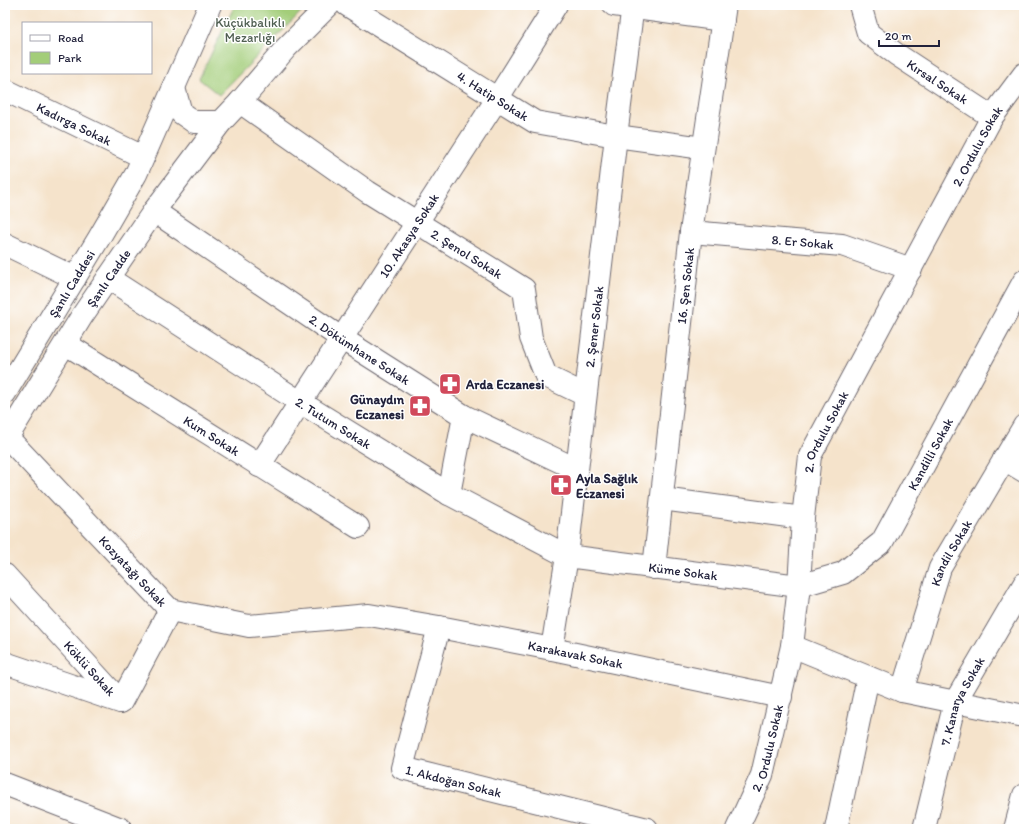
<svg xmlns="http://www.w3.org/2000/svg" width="1029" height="834" viewBox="0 0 1029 834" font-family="Itim,sans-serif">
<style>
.green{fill:#a3cd79;stroke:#62785a}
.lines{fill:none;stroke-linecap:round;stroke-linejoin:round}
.street-casing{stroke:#6c666d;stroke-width:24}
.secondary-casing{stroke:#6c666d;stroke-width:24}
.street{stroke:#fff;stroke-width:22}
.secondary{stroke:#fff;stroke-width:22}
.labels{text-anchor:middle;stroke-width:3;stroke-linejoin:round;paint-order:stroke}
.park-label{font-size:13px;fill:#4f5e51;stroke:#fff}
.street-label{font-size:13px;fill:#22223b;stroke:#fff}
.poi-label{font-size:13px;font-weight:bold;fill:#22223b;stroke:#fff;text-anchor:start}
</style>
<rect width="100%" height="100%" fill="#fff"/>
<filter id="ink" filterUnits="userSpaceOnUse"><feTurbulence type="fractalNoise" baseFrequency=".025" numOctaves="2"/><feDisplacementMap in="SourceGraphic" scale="8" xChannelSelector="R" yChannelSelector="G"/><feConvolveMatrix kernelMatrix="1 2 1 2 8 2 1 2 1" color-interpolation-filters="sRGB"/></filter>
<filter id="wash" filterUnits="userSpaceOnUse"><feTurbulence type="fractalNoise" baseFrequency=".012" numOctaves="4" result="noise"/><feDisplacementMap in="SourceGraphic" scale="16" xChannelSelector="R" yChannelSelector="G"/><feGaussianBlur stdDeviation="0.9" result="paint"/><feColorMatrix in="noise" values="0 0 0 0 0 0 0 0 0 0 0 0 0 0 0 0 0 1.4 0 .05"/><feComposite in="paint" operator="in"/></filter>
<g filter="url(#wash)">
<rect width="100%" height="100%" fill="#f5e3cb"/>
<!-- green -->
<path class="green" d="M235,5H308L219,95L199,79Z"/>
</g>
<g filter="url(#ink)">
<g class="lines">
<!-- street casing -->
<g class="street-casing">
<g id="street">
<path id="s1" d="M347,5L535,122L616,136L703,148"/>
<path d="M614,5L723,20"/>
<path id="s2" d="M860,5L868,33L896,54L992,117"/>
<path id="s3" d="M5,90L143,157"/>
<path id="s4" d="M240,102L368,192L524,289L531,338L546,376L585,395"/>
<path id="s5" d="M154,211L341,338L464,416L576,469"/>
<path id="s6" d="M691,232L842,245L911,269"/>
<path d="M5,244L75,278"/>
<path id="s7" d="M108,278L300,402L449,494L567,556L799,586L843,573L882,542L1024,281"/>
<path id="s8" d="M66,344L358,527"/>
<path id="s9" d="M7,437L170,610L249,626L369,615L439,627L552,649L781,697"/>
<path d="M1004,459L1024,471"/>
<path id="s10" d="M259,466L497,99L556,5"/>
<path d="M449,494L464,416"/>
<path d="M662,499L803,518"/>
<path id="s11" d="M654,568L691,232L725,5"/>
<path id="s12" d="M5,575L121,702L170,610"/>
<path id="s13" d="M439,627L402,768L647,829"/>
<path d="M792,646L902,691L1024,716"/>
<path id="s14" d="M552,649L567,556L616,136L633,5"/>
<path d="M5,663L120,702"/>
<path id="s15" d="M902,691L940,568L1024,426"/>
<path d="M5,784L121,829"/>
<path id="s16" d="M737,829L762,775L792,646L799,586L803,518L810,456L992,117L1024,74"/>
<path d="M836,829L868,677"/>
<path id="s17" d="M924,829L955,702L1024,584"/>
<path d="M1015,829L1024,795"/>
</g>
</g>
<!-- secondary casing -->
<g class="secondary-casing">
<g id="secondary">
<path d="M174,88L181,113L194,122H221L240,102L286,48L329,5"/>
<path id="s18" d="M5,393L99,238L136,174L210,5"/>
<path id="s19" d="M5,441L82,316L154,211L221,122"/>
</g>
</g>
<!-- street -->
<use href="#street" class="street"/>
<!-- secondary -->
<use href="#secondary" class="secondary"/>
</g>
</g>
<!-- icons -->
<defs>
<g id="pharmacy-square" transform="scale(1.15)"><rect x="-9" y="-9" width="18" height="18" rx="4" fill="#d1495b" stroke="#fff"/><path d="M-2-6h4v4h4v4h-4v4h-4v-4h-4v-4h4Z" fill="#fff"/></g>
</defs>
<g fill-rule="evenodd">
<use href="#pharmacy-square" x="450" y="384"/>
<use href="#pharmacy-square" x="420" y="406"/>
<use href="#pharmacy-square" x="561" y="485"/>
</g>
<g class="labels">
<!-- park labels -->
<g class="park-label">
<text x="250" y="27">Küçükbalıklı<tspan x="250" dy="15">Mezarlığı</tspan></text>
</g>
<!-- street labels -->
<g class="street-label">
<text dy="5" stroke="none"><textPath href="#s2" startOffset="114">Kırsal Sokak</textPath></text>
<text dy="5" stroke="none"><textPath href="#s1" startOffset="172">4. Hatip Sokak</textPath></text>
<text dy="5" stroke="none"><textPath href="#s3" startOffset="77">Kadırga Sokak</textPath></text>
<text dy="5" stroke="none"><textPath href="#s16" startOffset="735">2. Ordulu Sokak</textPath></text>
<text dy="5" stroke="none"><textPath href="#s10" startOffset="275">10. Akasya Sokak</textPath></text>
<text dy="5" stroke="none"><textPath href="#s6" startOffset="112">8. Er Sokak</textPath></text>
<text dy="5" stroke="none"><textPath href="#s4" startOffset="273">2. Şenol Sokak</textPath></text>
<text dy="5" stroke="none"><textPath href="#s19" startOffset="193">Şanlı Cadde</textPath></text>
<text dy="5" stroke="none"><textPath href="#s18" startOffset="128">Şanlı Caddesi</textPath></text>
<text dy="5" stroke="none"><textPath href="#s11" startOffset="284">16. Şen Sokak</textPath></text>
<text dy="5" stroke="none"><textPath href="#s14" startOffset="325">2. Şener Sokak</textPath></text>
<text dy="5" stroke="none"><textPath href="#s5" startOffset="248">2. Dökümhane Sokak</textPath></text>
<text dy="5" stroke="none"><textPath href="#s7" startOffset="268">2. Tutum Sokak</textPath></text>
<text dy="5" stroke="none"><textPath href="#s16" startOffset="411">2. Ordulu Sokak</textPath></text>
<text dy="5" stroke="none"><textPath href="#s8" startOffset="172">Kum Sokak</textPath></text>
<text dy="5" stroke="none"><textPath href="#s7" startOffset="967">Kandilli Sokak</textPath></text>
<text dy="5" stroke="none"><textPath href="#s15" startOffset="147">Kandil Sokak</textPath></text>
<text dy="5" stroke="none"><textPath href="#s9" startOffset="184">Kozyatağı Sokak</textPath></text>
<text dy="5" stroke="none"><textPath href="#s7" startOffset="654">Küme Sokak</textPath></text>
<text dy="5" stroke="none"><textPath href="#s9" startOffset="649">Karakavak Sokak</textPath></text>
<text dy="5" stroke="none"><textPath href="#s12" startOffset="126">Köklü Sokak</textPath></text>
<text dy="5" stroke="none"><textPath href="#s17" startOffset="134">7. Kanarya Sokak</textPath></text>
<text dy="5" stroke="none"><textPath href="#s16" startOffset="87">2. Ordulu Sokak</textPath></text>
<text dy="5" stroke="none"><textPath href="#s13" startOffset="199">1. Akdoğan Sokak</textPath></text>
</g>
<!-- poi labels -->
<g class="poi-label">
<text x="466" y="389">Arda Eczanesi</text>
<text x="404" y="404" text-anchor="end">Günaydın<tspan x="404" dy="15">Eczanesi</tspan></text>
<text x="576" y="483">Ayla Sağlık<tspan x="576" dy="15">Eczanesi</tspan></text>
</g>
</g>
<!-- margin -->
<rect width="1029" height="834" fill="none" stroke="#fff" stroke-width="20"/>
<!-- legend -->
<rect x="22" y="22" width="130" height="52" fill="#ffffff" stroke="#a7a7b1"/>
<rect x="30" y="35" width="20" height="6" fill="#ffffff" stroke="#a7a7b1"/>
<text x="58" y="42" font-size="12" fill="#22223b">Road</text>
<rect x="30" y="52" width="20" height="12" fill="#a3cd79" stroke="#a7a7b1"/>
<text x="58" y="62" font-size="12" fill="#22223b">Park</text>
<!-- scale -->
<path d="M879 40v6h60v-6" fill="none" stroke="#22223b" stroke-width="2"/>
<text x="885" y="40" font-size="12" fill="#22223b" stroke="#ffffff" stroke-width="3" paint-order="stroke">20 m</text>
</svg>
